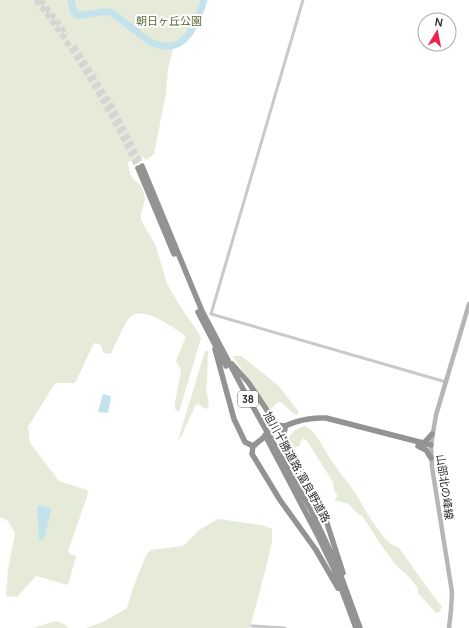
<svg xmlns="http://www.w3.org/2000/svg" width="469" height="628" viewBox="0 0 469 628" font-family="Manrope,'Noto Sans JP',sans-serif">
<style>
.green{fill:#e5ebd8}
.water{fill:#c3e2ec}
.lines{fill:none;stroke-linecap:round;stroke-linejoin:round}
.river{stroke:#c3e2ec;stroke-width:7}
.motorway-tunnel{stroke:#d5d5d5;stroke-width:5.5;stroke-dasharray:5.5 3;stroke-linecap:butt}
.minor{stroke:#c9c9c9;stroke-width:3}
.secondary{stroke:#b6b6b6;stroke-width:4.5}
.motorway{stroke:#939393;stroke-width:5.5}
.labels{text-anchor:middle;stroke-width:4;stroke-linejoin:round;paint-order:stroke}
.shield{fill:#fff;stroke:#6b6b6b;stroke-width:1}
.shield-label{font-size:10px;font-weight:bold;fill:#2c2c2c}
.park-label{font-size:11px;fill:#566a38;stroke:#fff}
.street-label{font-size:11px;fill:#2c2c2c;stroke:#fff}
</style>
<rect width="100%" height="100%" fill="#fff"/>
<!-- green -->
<path class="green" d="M0,0H201L200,5L189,31L173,49L168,69L166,93L154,154L147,160L140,156L128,162C129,171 131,180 140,184L144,193L145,200L141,213V220L156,246L167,284L178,303L198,332L201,338L179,412L175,409V402L181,370L176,361L186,336C174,328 145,306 131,316C126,320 114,347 111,354L103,353L101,345L94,343L75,383H55L28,427L30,443L59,481L87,490L88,494L68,551L70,554L76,556L68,585L36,576L17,597L6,596L8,570L15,533L8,521L0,517Z
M205,351H208L207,382L206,388L209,406L208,408L205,409L198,404L195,406L182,435L178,440Z
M234,356H241L278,385L298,411V415C290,415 287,403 278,402L271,409L268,407L233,357Z
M305,426C316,431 323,447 329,457C336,467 343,477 351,487C364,505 374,529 391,544C394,546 397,547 399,548L434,597L442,607L439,612L436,613L418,593V588L410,578L395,564L381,545L363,517L355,511L349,504L334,500L337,497V494L334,491L333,482L307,441L303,438L299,446L294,448L288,439C292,431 296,429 305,426Z
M218,519L262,525L272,529V542L268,560L250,628H86L105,621L127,608L133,588L146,555L151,550L183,546L199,530Z
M56,621L66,625L68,628H33Z"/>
<!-- water -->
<path class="water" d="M103,394L110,396L111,397L108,413L98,412Z
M38,505L51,508V510L44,540H41L39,539L37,508Z"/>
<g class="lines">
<!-- river -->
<path class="river" d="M71,0L74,12L77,15C89,16 99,10 111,12L150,42C184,58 196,26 204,0"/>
<!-- motorway-tunnel -->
<path class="motorway-tunnel" d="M36,0C77,52 110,109 138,168
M41,0L67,35
M74,46L113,108L142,166"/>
<!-- minor -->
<path class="minor" d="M303,0L211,314L446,382
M252,626L285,628"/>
<!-- secondary -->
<path class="secondary" d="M449,628L451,610L452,592L432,467L431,445L436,415L469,304"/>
<!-- motorway -->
<path class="motorway" d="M142,166L202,311L243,389L311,510L338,568L360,628
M138,168L174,254
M198,312L226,366
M215,349L234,419L245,442L253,446L255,445
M232,364L248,382L277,425L284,426
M285,429L283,435L326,520L343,573
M272,433C289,422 305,417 326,418L431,445
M265,435L319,538L334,569L356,628
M263,438L253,446L252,454L280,500L316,550L338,588
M420,443L425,442L432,434
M418,446L426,450L431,458"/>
</g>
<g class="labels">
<!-- shield labels -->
<rect class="shield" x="238" y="391" width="20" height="16" rx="3"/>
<g class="shield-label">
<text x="248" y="403">38</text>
</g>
<!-- park labels -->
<g class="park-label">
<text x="169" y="25">朝日ヶ丘公園</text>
</g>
<!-- street labels -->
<g class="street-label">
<text transform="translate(297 467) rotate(61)" y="4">旭川十勝道路;富良野道路</text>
<text transform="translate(445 487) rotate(82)" y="4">山部北の峰線</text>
</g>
</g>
<!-- north arrow -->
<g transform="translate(437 32) rotate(10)"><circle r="19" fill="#ffffff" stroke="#ababab"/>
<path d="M0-3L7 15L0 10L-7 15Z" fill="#ee234d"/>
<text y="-6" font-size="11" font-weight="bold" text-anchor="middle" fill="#2c2c2c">N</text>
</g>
</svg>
